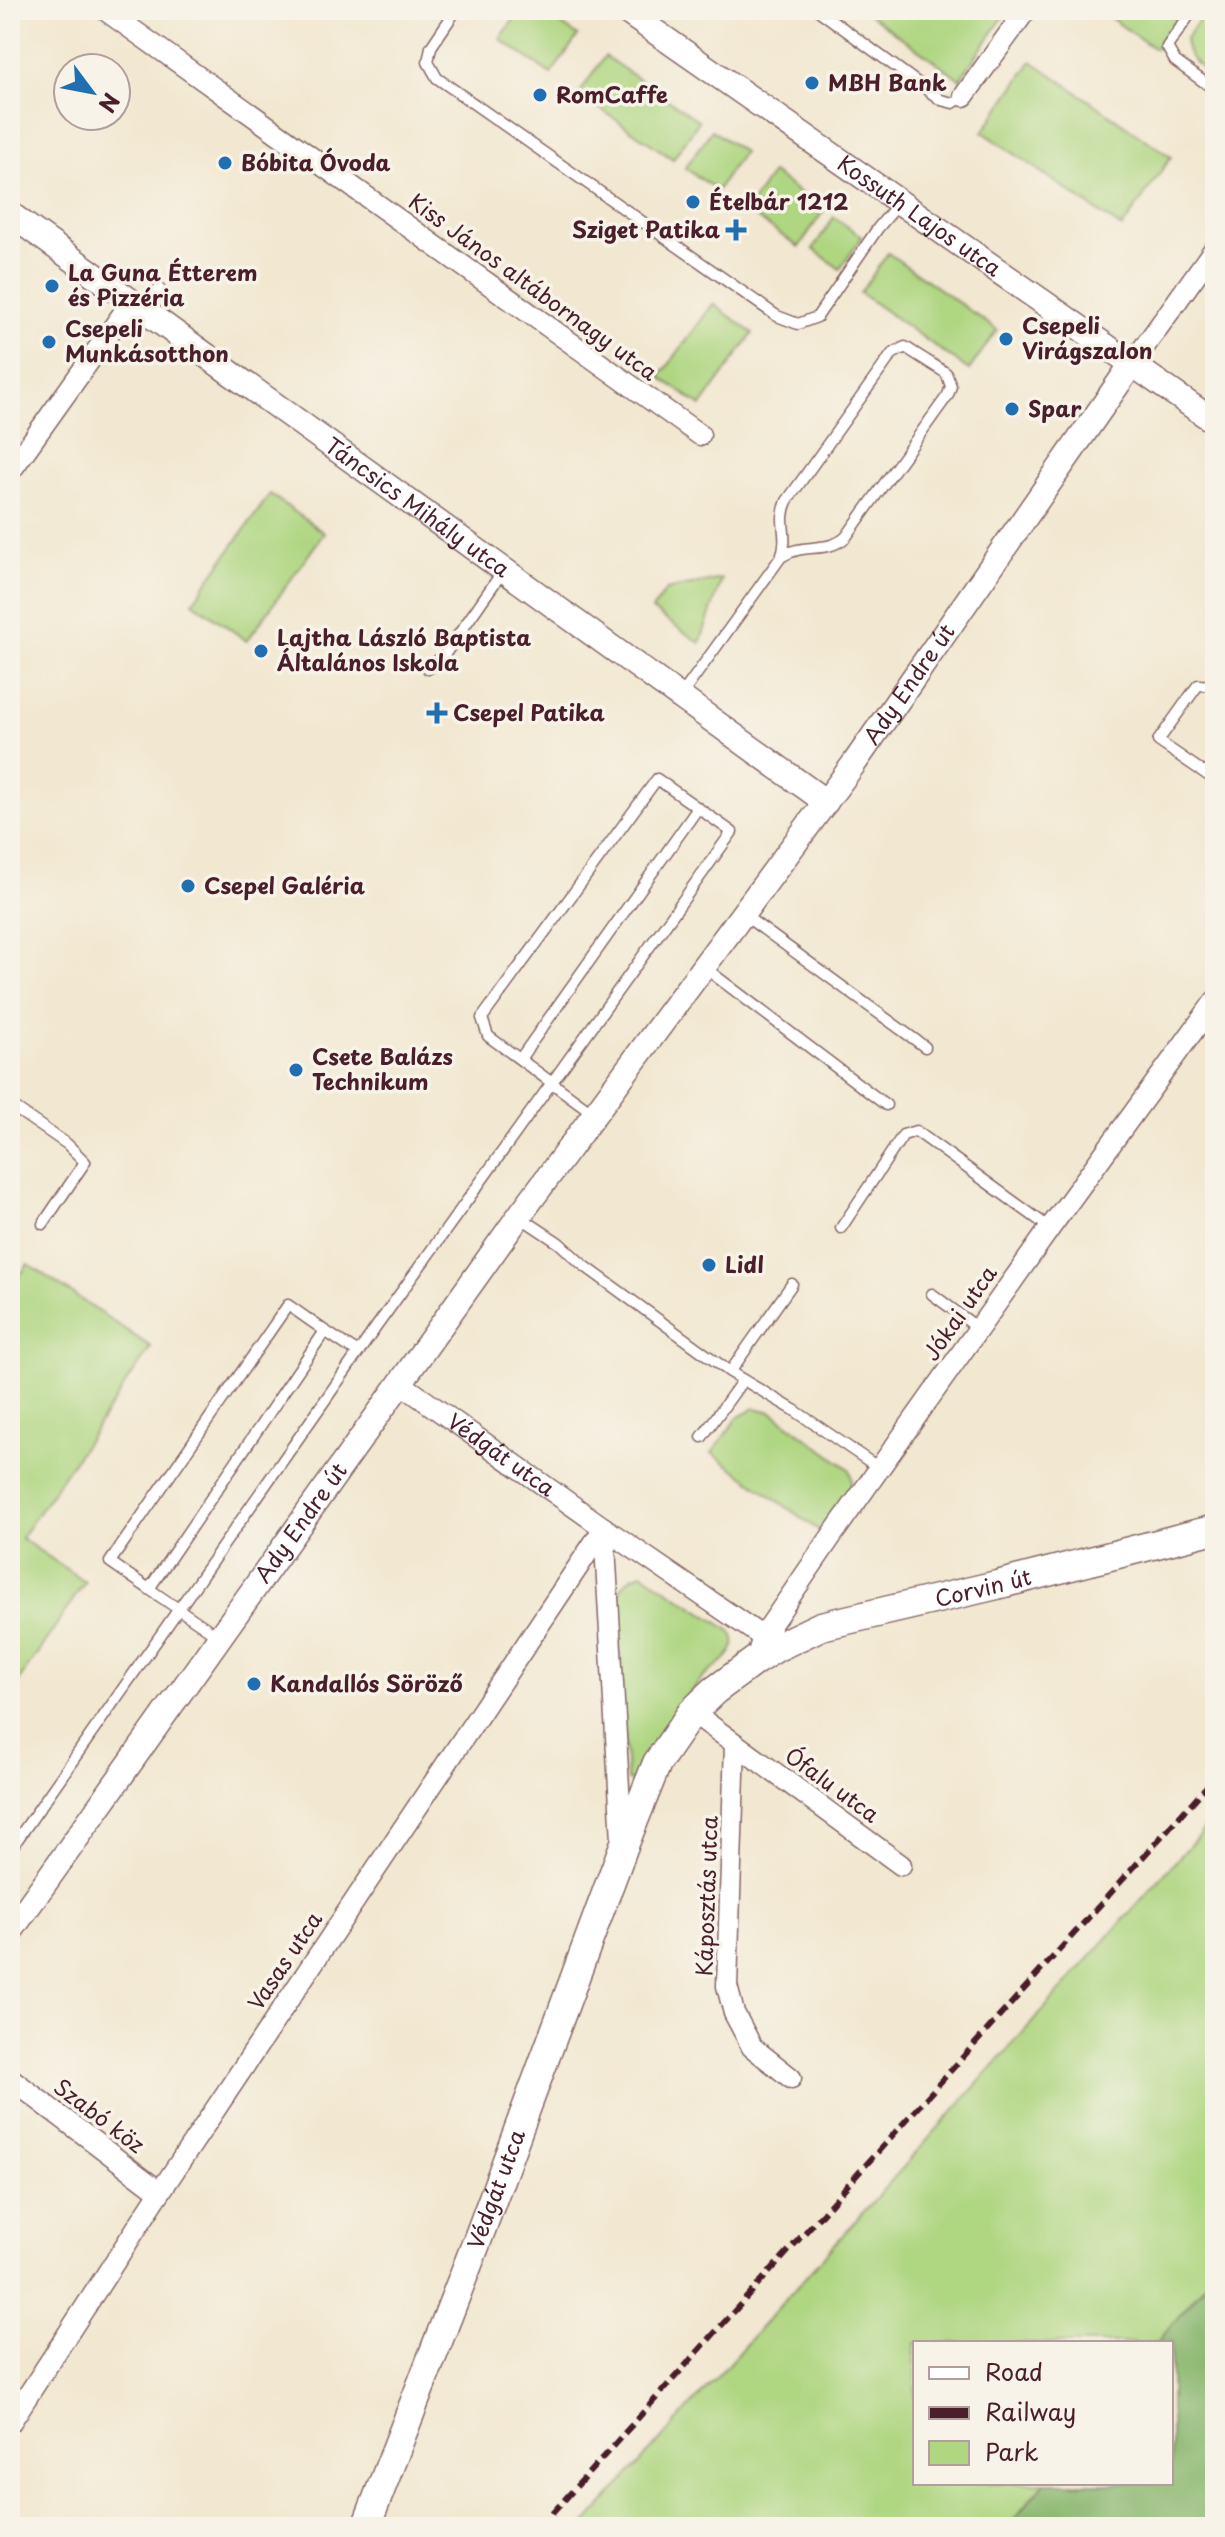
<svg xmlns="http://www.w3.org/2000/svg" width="1225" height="2537" viewBox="0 0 1225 2537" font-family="'Playpen Sans',sans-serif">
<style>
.green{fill:#afd681;stroke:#7c7a56;stroke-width:2}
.forest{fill:#8bb76f;stroke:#6a6b4d;stroke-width:2}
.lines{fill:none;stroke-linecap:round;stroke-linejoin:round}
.service-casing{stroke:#856565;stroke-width:13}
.minor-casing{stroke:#856565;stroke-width:23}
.tertiary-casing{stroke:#856565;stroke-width:27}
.secondary-casing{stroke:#856565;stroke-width:31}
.service{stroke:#fff;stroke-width:10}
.minor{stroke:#fff;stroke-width:20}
.tertiary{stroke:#fff;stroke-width:24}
.secondary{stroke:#fff;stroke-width:28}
.rail{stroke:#4a1f2b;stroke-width:6;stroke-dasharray:12 6;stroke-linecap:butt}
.poi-dot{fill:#1f6fb2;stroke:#f7f3e8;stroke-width:3}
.labels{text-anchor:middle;stroke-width:7;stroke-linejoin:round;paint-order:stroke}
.poi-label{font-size:22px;font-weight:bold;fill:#4a1f2b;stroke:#f7f3e8;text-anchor:start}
.street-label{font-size:22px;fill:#4a1f2b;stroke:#f7f3e8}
</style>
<rect width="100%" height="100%" fill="#f7f3e8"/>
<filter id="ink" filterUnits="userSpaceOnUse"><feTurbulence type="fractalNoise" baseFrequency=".0125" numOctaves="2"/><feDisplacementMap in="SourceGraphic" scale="16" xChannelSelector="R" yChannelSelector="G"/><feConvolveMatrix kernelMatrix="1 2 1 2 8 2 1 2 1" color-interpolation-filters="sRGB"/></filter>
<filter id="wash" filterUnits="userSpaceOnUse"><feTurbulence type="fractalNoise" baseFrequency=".006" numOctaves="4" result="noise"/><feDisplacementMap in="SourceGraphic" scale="32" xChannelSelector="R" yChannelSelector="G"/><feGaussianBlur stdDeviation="1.8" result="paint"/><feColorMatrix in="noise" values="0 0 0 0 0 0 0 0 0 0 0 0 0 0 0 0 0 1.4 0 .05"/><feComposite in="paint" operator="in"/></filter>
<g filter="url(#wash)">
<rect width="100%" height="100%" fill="#f2e7d0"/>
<!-- green -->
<path class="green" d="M520,10H541L578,36L551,74L500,39Z
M863,10H1008L960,79Z
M1099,10H1182L1155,49Z
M1206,10H1215V78C1200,67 1187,60 1185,40Z
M605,56L699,121L673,159L579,94Z
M1032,61L1171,157L1122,228L983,132Z
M712,130L743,152L717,190L685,168Z
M772,173L824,210L799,247L746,211Z
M834,217L862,237L840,269L813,249Z
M888,253L997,330L969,370L860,293Z
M713,304L753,333L701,406L660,377Z
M270,494L324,533L247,641L193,602Z
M722,579L700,643L652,610L666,590Z
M28,1264L151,1347L21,1538L85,1582L10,1694V1290Z
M755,1408L772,1412L849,1469C860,1491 833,1515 821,1532L712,1453L737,1418Z
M642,1573L729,1630C735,1637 737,1644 731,1652C724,1664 708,1671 699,1682C675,1711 657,1746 637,1778L632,1781L627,1780L617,1597C623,1584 628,1577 642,1573Z
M1215,1817V2272L1157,2343H915V2483H1044L1008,2527H583Z"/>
<!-- forest -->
<path class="forest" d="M1215,2272V2527H1008L1044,2483H1171V2343H1157Z"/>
</g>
<g filter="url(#ink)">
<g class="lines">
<!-- service casing -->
<g class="service-casing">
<path id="service" d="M456,10L431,47L428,62L437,78L777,316L798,324L817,317L878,228L899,203
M818,10L941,100L953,103L964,96
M1193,10L1167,47L1175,61L1215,90
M144,309L159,288
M428,669L445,654L503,571
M1215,686L1198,685L1158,741L1215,780
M680,697L781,557C790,535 777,523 787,501L892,354L905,347L946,373L951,386L948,395L846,537C827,554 802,542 781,557
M744,915L925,1047
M705,968L886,1105
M520,1059L698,808
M10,1105L67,1144L85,1162L43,1224
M520,1217L559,1243L582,1264L730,1372L794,1410L879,1468
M841,1228L903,1135L916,1131L1050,1228
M932,1294L979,1329
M730,1372L792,1284
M702,1437L743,1380
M149,1589L110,1562L288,1305L325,1331
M218,1636L149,1589L325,1331L358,1353
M10,1850L358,1353L374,1330L732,832L657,779L482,1018L488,1036L593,1113"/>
</g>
<!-- minor casing -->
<g class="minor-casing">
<g id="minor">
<path d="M105,10L700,435"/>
<path d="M964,96L1026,10"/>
<path d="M1132,364L1215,248"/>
<path d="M10,472L132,301"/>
<path id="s1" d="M400,1383L604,1528L770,1642"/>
<path d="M604,1528L622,1840"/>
<path d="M756,1660L763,1636L835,1531L1050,1228L1215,1001"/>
<path d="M692,1712L901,1865"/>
<path d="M735,1744L727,1986L734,2013L752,2047L791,2078"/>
<path d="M10,2078L160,2192"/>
<path d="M10,2423L160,2192L604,1528"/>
</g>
</g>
<!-- tertiary casing -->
<g class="tertiary-casing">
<g id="tertiary">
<path id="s2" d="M624,10L1215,422"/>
<path id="s3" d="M10,214L826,802"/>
<path id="s4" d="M10,1932L519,1216L853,765L1132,364"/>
</g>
</g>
<!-- secondary casing -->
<g class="secondary-casing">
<g id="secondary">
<path id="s5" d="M366,2527L477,2241L623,1848L657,1763L692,1712L714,1691L756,1660L777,1647L821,1626L997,1585L1215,1529"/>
</g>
</g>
<!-- service -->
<use href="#service" class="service"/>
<!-- minor -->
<use href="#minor" class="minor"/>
<!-- tertiary -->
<use href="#tertiary" class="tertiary"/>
<!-- secondary -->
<use href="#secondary" class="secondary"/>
<!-- rail -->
<path class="rail" d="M540,2527L1215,1777"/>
</g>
</g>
<!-- markers -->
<g class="poi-dot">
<circle cx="812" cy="83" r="8"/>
<circle cx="540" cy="95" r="8"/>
<circle cx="225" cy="163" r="8"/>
<circle cx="693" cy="202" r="8"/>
<path d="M732 218h8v8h8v8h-8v8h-8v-8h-8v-8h8z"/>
<circle cx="52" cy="286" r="8"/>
<circle cx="1006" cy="339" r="8"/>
<circle cx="49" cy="342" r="8"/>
<circle cx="1012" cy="409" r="8"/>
<circle cx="261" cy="651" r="8"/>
<path d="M433 701h8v8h8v8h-8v8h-8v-8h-8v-8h8z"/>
<circle cx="188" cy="886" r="8"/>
<circle cx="296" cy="1070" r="8"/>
<circle cx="709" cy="1265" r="8"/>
<circle cx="254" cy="1684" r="8"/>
</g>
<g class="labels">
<!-- poi labels -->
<g class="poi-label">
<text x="828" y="91">MBH Bank</text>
<text x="556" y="103">RomCaffe</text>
<text x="241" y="171">Bóbita Óvoda</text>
<text x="709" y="210">Ételbár 1212</text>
<text x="720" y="238" text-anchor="end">Sziget Patika</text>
<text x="68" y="281">La Guna Étterem<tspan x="68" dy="25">és Pizzéria</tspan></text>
<text x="1022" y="334">Csepeli<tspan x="1022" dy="25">Virágszalon</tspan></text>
<text x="65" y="337">Csepeli<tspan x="65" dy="25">Munkásotthon</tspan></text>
<text x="1028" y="417">Spar</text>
<text x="277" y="646">Lajtha László Baptista<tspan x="277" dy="25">Általános Iskola</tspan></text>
<text x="453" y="721">Csepel Patika</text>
<text x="204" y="894">Csepel Galéria</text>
<text x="312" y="1065">Csete Balázs<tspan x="312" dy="25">Technikum</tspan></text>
<text x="725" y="1273">Lidl</text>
<text x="270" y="1692">Kandallós Söröző</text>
</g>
<!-- street labels -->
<g class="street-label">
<text dy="8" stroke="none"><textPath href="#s2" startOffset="360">Kossuth Lajos utca</textPath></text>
<text transform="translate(533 287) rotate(36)" y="8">Kiss János altábornagy utca</text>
<text dy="8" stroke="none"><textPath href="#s3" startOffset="502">Táncsics Mihály utca</textPath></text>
<text dy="8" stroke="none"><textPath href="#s4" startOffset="1538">Ady Endre út</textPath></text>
<text transform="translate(960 1313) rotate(-55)" y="8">Jókai utca</text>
<text dy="8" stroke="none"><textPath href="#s1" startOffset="124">Védgát utca</textPath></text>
<text dy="8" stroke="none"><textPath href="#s4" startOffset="502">Ady Endre út</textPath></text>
<text dy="8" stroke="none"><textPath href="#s5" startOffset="1202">Corvin út</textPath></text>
<text transform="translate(832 1785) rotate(36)" y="8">Ófalu utca</text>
<text transform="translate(707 1896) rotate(-88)" y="8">Káposztás utca</text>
<text transform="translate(285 1961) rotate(-56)" y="8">Vasas utca</text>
<text transform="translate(99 2116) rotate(37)" y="8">Szabó köz</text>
<text dy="8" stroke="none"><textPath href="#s5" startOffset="362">Védgát utca</textPath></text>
</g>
</g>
<!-- margin -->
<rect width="1225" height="2537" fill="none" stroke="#f7f3e8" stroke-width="40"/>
<!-- legend -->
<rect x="913" y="2341" width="260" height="144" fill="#f7f3e8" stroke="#b29e9c" stroke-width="2"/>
<rect x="929" y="2367" width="40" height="12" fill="#ffffff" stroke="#b29e9c" stroke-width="2"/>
<text x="985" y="2381" font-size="24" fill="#4a1f2b">Road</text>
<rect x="929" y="2407" width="40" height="12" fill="#4a1f2b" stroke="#b29e9c" stroke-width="2"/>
<text x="985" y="2421" font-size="24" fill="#4a1f2b">Railway</text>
<rect x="929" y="2441" width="40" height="24" fill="#afd681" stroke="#b29e9c" stroke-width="2"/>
<text x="985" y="2461" font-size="24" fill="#4a1f2b">Park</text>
<!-- north arrow -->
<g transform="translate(92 92) rotate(122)"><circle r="38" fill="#f7f3e8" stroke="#b29e9c" stroke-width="2"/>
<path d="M0-6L14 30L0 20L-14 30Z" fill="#1f6fb2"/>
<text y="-12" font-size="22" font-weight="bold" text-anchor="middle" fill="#4a1f2b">N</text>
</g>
</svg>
